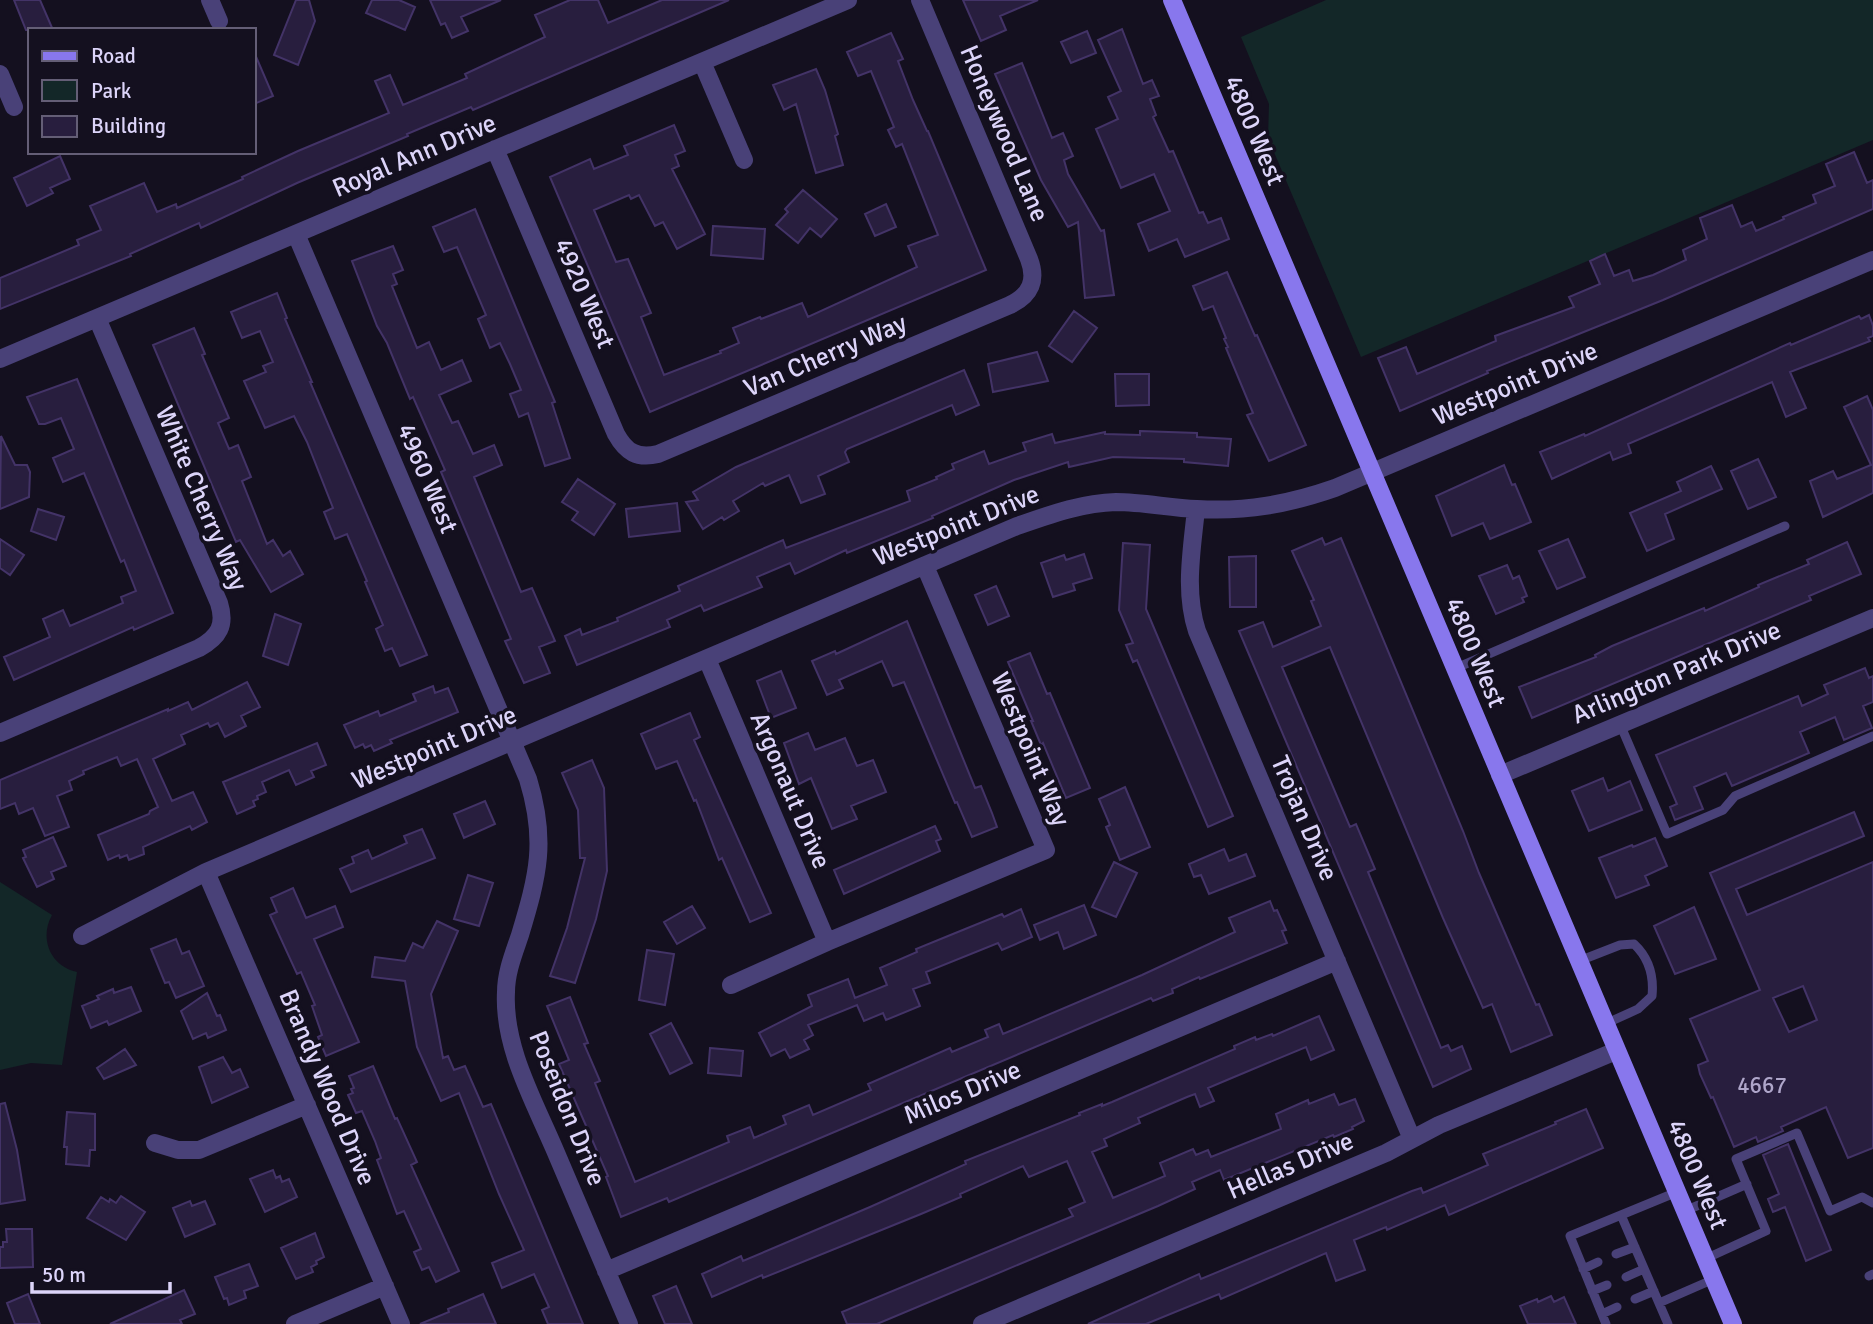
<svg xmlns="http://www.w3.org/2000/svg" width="1873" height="1324" viewBox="0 0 1873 1324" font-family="Signika,sans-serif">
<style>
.green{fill:#132728}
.building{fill:#281e3e;stroke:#433367;stroke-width:2;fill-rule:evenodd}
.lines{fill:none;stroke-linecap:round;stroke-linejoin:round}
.lane{stroke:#494178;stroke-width:9}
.street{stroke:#494178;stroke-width:18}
.secondary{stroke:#8877ed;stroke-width:18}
.labels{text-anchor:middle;stroke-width:7;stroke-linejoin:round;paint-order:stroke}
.number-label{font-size:23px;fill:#afa6ca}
.street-label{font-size:26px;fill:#dcd4f9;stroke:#14101f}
</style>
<rect width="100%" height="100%" fill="#14101f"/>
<!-- green -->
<path class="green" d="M1326,0H1873V140L1361,357L1268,138L1269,104L1241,37Z
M0,882L52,915C39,938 50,966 77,972L62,1065L31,1063L0,1070Z"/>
<!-- building -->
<path class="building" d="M14,0H40L53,30H26Z
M296,0H309L315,21L298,65L274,55Z
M372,0H399L415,7L405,30L366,13Z
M430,0H501L461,17L468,31L452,38L445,23L441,25Z
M570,0H598L608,23L662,0H729L473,110L471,107L407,134L408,136L297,183L201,228L199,223L130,254L131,256L0,309V278L79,245L77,240L101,230L90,206L144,183L157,212L176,204L177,208L243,179L242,177L298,151L389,113L375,81L390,75L403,105L467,78L465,74L545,37L535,15Z
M963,0H1038L1000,16L1006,30L981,41Z
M1122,29L1143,84L1152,80L1159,96L1150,99L1156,115L1153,117L1169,152L1173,151L1199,213L1203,212L1208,223L1221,218L1229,239L1185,257L1177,239L1149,251L1138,224L1170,211L1154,174L1121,188L1096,129L1118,119L1108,97L1121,91L1098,40Z
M1087,31L1096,53L1071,63L1061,42Z
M891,33L903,59L898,61L913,100L927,131H928L986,270L650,412L550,177L590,159L594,169L628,155L624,146L674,125L685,151L675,155L679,166L672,169L705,234L677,249L663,222L655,226L639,195L631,199L629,195L594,210L616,262L628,259L651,313L641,317L664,375L721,353L720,351L739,343L733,328L760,317L761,319L802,303L808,317L917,267L908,246L938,235L902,144L896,147L888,130L894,127L871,71L858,76L847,52Z
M254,52L273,96L254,104Z
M1022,63L1052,138L1063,133L1073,156L1064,160L1068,174L1101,231L1104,230L1114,295L1085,298L1078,222L1068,227L1041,180L995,74Z
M816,69L825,90L838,134L835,136L843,165L816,173L796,104L784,110L773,85Z
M1854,152L1867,183L1873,180V209L1663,300L1487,371L1488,373L1400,411L1378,358L1406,347L1417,374L1496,341L1495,336L1574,307L1569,297L1600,284L1590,261L1605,254L1614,276L1629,270L1633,281L1653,275L1686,260L1683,250L1707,239L1700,218L1732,205L1741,227L1752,222L1756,231L1784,219L1783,217L1816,203L1813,195L1835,186L1826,164Z
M60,156L70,179L50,188L53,193L27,206L14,178Z
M803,190L837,219L821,237L810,228L798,243L776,225L788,212L785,209Z
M886,204L896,227L875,236L865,214Z
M475,209L555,402L552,403L570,458L545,466L528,413L519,417L510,394L521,390L510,364L500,343L490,348L478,319L486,315L457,247L444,252L433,227Z
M713,226L765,229L763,259L711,255Z
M393,246L403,270L393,274L397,284L392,286L417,348L429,342L441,370L462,360L471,381L439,395L452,423L458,421L473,454L494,445L502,465L474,477L521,592L532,588L555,641L539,647L550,673L524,683L505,641L511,639L441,472L445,470L413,397L410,399L387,343L377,326L352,261Z
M1227,272L1255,336L1257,335L1306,445L1269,461L1247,415L1253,413L1226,348L1228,347L1224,339L1226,338L1213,306L1203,310L1193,286Z
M277,293L287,318L285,319L312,382H310L427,655L400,666L392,648L385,651L376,629L383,625L365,582L367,581L347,534L335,539L324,512L333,508L307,442L294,416L265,428L244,381L266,372L263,366L273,362L260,331L242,338L231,312Z
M1074,311L1097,328L1072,362L1049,346Z
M1869,315L1873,326V336L1868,338L1870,341L1790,372L1806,408L1786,417L1772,382L1628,444L1631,453L1613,460L1610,452L1552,479L1540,452L1584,434L1585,436L1790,343L1791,345L1859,316L1861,319Z
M194,328L205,354L202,355L229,418L218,423L229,449L238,445L251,477L242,481L267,544L273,540L283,556L290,551L303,574L271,592L240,540L236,542L153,345Z
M1037,352L1048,381L993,392L988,364Z
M964,370L979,405L956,415L952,405L847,449L845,452L849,462L818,476L825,494L801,503L789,475L765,486L763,483L733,501L739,511L724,520L722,517L703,529L686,502L698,500L693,492L736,467Z
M1115,374H1149V405L1116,406Z
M77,379L173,613L134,630L133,627L14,680L4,657L50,637L43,619L63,610L70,626L123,603L121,597L136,591L124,560L121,562L84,473L63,482L53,458L74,449L61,418L45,424H39L27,397Z
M1867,396L1873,410V493L1823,517L1810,481L1833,471L1837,479L1871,465L1844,407Z
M1140,431L1197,433V437L1231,439L1228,466L1184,462V459L1113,457L1069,467L1068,462L1014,480L932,516L933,518L847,553L846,550L795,574L790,563L757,577L762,587L704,611L701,605L667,620L670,627L577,665L565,636L580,629L582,635L618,621L617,618L680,591L678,586L783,540L786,548L910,501L907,491L937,479L936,477L954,469L952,464L984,451L989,464L1026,451L1023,443L1052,434L1055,443L1105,432V434L1140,435Z
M1,436L15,465H27L30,472L29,497L0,509Z
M1758,459L1776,497L1748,509L1731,471Z
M1504,465L1512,485L1515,484L1531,522L1490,539L1483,523L1452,536L1436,496Z
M1711,466L1722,489L1665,514L1674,539L1647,551L1630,513L1681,491L1677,482Z
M578,479L615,504L594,535L572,520L578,512L562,502Z
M677,503L680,531L629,537L626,509Z
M38,509L64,517L56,540L31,531Z
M1322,538L1325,545L1341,538L1463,831L1479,873L1536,1005L1539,1004L1552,1035L1511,1052L1492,1004L1483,1008L1443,918L1330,647L1282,667L1350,827L1356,824L1375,869L1368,872L1441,1048L1448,1045L1451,1051L1462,1046L1471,1069L1433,1087L1239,631L1263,622L1273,647L1321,626L1311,601L1314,600L1292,551Z
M0,539L24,555L10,575L0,568Z
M1568,539L1585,577L1557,589L1539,551Z
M1847,542L1861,574L1809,596L1811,600L1532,718L1519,687L1596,657L1595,655L1612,646L1704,608L1705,611L1759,587L1758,585L1809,564L1807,560Z
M1123,543L1150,545L1146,609L1233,816L1208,827L1137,660L1133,662L1126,645L1133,643L1119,610Z
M1084,554L1092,578L1073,584L1075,590L1053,597L1041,563L1064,555L1066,560Z
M1256,556V607H1230L1229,557Z
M1507,565L1513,579L1519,576L1527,596L1522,598L1524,602L1496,614L1479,576Z
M996,586L1009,616L988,625L975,595Z
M275,614L301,624L288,665L263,656Z
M907,621L975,788L981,786L992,813L997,827L972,837L957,802L955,803L904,682L893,686L882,661L839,680L843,688L827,695L812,661L835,651L836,654Z
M1030,653L1047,694L1050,693L1090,788L1066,798L1043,743L1041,745L1031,721H1033L1008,662Z
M1865,668L1869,678L1873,676V702L1863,706L1872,728L1844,740L1835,717L1800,732L1809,753L1732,786L1726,773L1694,787L1703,809L1675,820L1670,807L1677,804L1656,755L1798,696L1802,706L1828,694L1824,685Z
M781,671L796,708L771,718L757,681Z
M247,682L260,707L241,716L246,726L225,737L218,723L210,727L208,723L181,735L185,744L153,759L172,801L193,792L207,822L192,830L190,826L143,847L144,854L129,860L127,855L120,858L119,855L108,860L98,835L149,814L150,811L158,807L137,759L121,766L117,757L83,771L84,774L69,781L72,790L57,796L69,827L45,836L33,808L19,814L15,803L0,809V780L168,709V711L188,702L192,710Z
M433,686L435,693L448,688L458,712L390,740L392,743L374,751L371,745L365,748L363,744L355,748L344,725L378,711L380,716L416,701L413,694Z
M690,713L700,737L694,740L771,913L750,922L722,858L719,860L696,800L694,801L677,761L656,769L641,734Z
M808,733L815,750L845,738L857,766L873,760L886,792L851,806L857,819L832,829L811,778L799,784L784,743Z
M317,743L326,765L311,771L314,777L296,785L289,770L262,782L266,792L257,796L258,799L253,801L255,806L237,814L223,782Z
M592,760L604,788L607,871L596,919L575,983L550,976L567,928L585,858H580L578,810L562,773Z
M1603,778L1608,791L1630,781L1642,810L1589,831L1572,791Z
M1125,787L1150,847L1120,860L1106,827L1110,825L1099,799Z
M485,801L495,824L464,838L454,814Z
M1854,812L1864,836L1736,889L1747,915L1873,862V1148L1848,1158L1826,1107L1781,1127L1783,1131L1758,1142L1756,1137L1734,1147L1713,1097L1711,1098L1700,1074L1698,1065L1708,1061L1690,1019L1760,990L1710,873ZM1803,986L1817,1020L1789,1032L1773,998Z
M935,826L941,839L936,841L940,851L844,894L834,870Z
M422,829L435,858L351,892L340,869L354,863L352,857L368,850L372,859L407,843L404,836Z
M53,837L66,866L51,872L54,879L37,887L23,858L26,857L23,850Z
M1655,838L1667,866L1645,876L1649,885L1616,898L1599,858L1632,845L1633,847Z
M1224,849L1229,861L1246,854L1255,876L1209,894L1201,875L1194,877L1189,864Z
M1114,862L1137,873L1116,917L1092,907Z
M468,875L493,883L479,926L454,919Z
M293,888L306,918L335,906L343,927L314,939L359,1042L326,1056L318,1037L322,1035L312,1006L315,1005L301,972L297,974L270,915L277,912L271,898Z
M1270,901L1274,911L1277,910L1286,930L1282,931L1287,943L1200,979L1199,977L1172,989L1173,993L1153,1001L1151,998L669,1202L667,1198L621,1217L606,1177L608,1176L559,1064L569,1060L547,1006L570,997L588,1043L584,1044L600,1081L595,1083L635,1182L729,1142L727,1136L750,1127L754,1138L786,1124L783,1116L809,1105L813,1115L871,1090L868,1084L950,1048L952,1052L988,1037L985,1030L999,1024L1003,1034L1142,975L1235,932L1229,918Z
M1084,905L1096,935L1064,949L1058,932L1040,940L1034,925Z
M692,906L705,928L677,944L664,922Z
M1694,907L1716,959L1675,974L1654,926Z
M1021,909L1032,937L1002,950L998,943L926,972L930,983L913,989L920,1006L886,1020L883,1013L864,1021L857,1005L808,1025L813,1035L804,1040L809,1049L790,1058L785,1049L771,1056L759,1033L812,1006L808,995L848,979L855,998L887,985L880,968L917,952L916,949L948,936L1002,914L1004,917Z
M437,921L458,931L431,994L443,1058L448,1056L454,1070L465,1066L483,1107L491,1104L583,1324H548L542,1310L549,1307L534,1274L502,1288L492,1263L524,1250L499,1194L459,1093L441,1101L417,1047L405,981L372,977L375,957L405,961L413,943L423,948Z
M176,939L182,954L189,951L204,986L176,998L169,982L165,983L151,949Z
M647,950L674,954L665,1005L639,1000Z
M131,987L141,1011L109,1025L107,1021L91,1028L82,1006L99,999L97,996L113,989L114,993Z
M207,993L217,1016L220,1015L226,1030L208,1038L206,1033L193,1039L181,1011Z
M1319,1016L1334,1050L1311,1060L1306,1047L1227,1080L1208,1088L1214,1101L1200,1107L1195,1094L1187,1097L1138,1118L1140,1123L1104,1139L1107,1146L1092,1152L1113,1198L1165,1176L1160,1163L1193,1149L1196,1155L1208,1150L1211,1157L1281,1129L1276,1114L1308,1100L1309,1104L1334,1094L1339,1105L1355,1099L1364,1121L1352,1127L1353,1129L1334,1137L1333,1135L1224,1180L1220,1170L1192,1182L1195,1189L1158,1206L877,1324H847L842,1312L1073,1216L1069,1209L1085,1202L1067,1161L1029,1177L1023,1166L960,1194L961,1197L921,1214L763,1278L762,1275L712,1297L702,1274L711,1270L741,1256L743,1261L870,1207L966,1164L965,1161L1080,1115L1079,1113L1102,1104V1106L1112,1102L1235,1049L1234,1046L1255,1037L1256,1040L1272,1034L1273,1036Z
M671,1023L692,1063L670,1074L650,1034Z
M710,1048L743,1051L741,1076L708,1073Z
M125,1049L136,1065L104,1079L97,1068Z
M223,1057L232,1073L240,1069L248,1087L212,1103L199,1067Z
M373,1066L395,1119L397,1118L417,1162L411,1165L459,1271L436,1282L429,1267L422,1270L414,1252L421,1249L404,1211L397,1214L377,1160L381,1158L375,1141L362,1111L356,1113L348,1095L353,1093L351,1089L354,1088L349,1076Z
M5,1103L17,1150L25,1200L0,1204V1104Z
M1586,1109L1603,1148L1449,1215L1445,1205L1387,1230L1386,1227L1354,1240L1365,1270L1336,1281L1326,1253L1221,1299L1219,1294L1146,1324H1088L1199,1274L1201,1279L1412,1191L1421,1188L1423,1193L1488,1165L1483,1154L1556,1124L1555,1122Z
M67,1112L95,1114V1150H90L89,1166L66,1164L67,1147H64Z
M1788,1144L1831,1250L1806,1261L1785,1207L1773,1212L1768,1199L1779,1194L1763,1155Z
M273,1170L276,1178L280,1176L282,1182L289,1179L297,1197L265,1212L250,1179Z
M121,1196L145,1212L126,1240L87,1218L101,1197L109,1202L110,1199L116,1203Z
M190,1201L192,1206L205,1201L215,1224L185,1237L173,1208Z
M6,1229H32L33,1267L0,1268V1247H3V1242H7Z
M315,1233L324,1257L316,1261L317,1264L311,1267L313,1272L296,1279L281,1248Z
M249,1264L258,1286L244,1291L246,1298L229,1305L227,1298L224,1299L215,1277Z
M676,1286L692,1324H665L653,1296Z
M184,1290L195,1314L180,1320L182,1324H110Z
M28,1294L40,1324H15L7,1303Z
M483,1294L496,1324H420L449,1312L448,1309Z
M1551,1296L1554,1302L1564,1297L1576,1324H1528L1520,1306L1537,1299L1538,1302Z"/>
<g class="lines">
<!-- lane -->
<path class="lane" d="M1454,669L1785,526
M1620,724L1667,834L1723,810L1735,796L1873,736
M1579,961L1620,945L1634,944C1649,958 1654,976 1652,996L1638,1009L1605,1024
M1685,1211L1747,1184
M1621,1215L1668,1324
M1616,1254L1635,1247
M1705,1259L1766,1231L1736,1159L1797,1133L1830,1211L1862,1197L1873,1203
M1583,1269L1598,1262
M1869,1276L1873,1274
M1626,1277L1644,1269
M1592,1291L1607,1285
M1635,1299L1654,1291
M1659,1303L1714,1279
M1602,1314L1617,1307
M1606,1324L1570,1236L1677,1192"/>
<!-- street -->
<path class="street" d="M210,0L219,21
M702,62L744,160
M0,74L14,107
M495,149L616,434C626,452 637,459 658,454L1010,305C1031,295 1037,280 1029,259L920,0
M296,234L528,779C547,841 538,875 520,935C514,953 506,972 506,992C503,1046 533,1099 554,1148C579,1207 604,1265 629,1324
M0,359L848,0
M1196,509C1192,550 1184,591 1197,631L1412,1139
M707,659L827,942
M0,733L199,648C219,637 226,625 219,603L97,318
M1500,775L1873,618
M206,872L401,1324
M82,936L206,872L1017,526C1049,515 1081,503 1116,502C1143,502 1170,508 1197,509C1246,512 1289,504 1335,488L1873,260
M731,985L827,942L1046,850L925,566
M155,1143L178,1150H199L307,1105
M606,1271L1337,961
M295,1324L385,1286
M982,1324L1386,1153L1439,1125L1616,1051"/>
<!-- secondary -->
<path class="secondary" d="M1172,0L1733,1324"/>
</g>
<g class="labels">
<!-- number labels -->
<g class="number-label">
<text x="1762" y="1093">4667</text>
</g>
<!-- street labels -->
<g class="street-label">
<text transform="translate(1255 130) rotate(67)" y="9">4800 West</text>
<text transform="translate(1005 133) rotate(67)" y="9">Honeywood Lane</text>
<text transform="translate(414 155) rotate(-23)" y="9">Royal Ann Drive</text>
<text transform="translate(585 293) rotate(67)" y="9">4920 West</text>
<text transform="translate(825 355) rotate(-23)" y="9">Van Cherry Way</text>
<text transform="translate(1515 383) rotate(-23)" y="9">Westpoint Drive</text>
<text transform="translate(428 478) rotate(67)" y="9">4960 West</text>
<text transform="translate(202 498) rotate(67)" y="9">White Cherry Way</text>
<text transform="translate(956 525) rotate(-22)" y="9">Westpoint Drive</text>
<text transform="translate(1476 652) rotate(67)" y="9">4800 West</text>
<text transform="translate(1676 672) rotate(-23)" y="9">Arlington Park Drive</text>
<text transform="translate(434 747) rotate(-23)" y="9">Westpoint Drive</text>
<text transform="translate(1031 749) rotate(67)" y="9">Westpoint Way</text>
<text transform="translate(791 790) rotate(67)" y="9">Argonaut Drive</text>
<text transform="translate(1305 818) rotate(67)" y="9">Trojan Drive</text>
<text transform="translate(328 1087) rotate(67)" y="9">Brandy Wood Drive</text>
<text transform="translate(962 1092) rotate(-23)" y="9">Milos Drive</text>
<text transform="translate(568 1108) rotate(68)" y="9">Poseidon Drive</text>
<text transform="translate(1290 1165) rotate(-23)" y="9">Hellas Drive</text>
<text transform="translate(1698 1174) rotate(67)" y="9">4800 West</text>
</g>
</g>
<!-- legend -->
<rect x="28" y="28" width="228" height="126" fill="#14101f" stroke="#645e76" stroke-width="2"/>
<rect x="42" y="51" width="35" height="10" fill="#8877ed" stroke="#645e76" stroke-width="2"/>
<text x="91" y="63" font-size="21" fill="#dcd4f9">Road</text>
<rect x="42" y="80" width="35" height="21" fill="#132728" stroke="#645e76" stroke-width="2"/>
<text x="91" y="98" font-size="21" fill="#dcd4f9">Park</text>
<rect x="42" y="116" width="35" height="21" fill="#281e3e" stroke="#645e76" stroke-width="2"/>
<text x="91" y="133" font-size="21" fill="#dcd4f9">Building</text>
<!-- scale -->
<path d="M32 1282v10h138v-10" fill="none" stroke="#dcd4f9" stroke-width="3.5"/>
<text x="42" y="1282" font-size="21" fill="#dcd4f9" stroke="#14101f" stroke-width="5" paint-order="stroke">50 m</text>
</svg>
